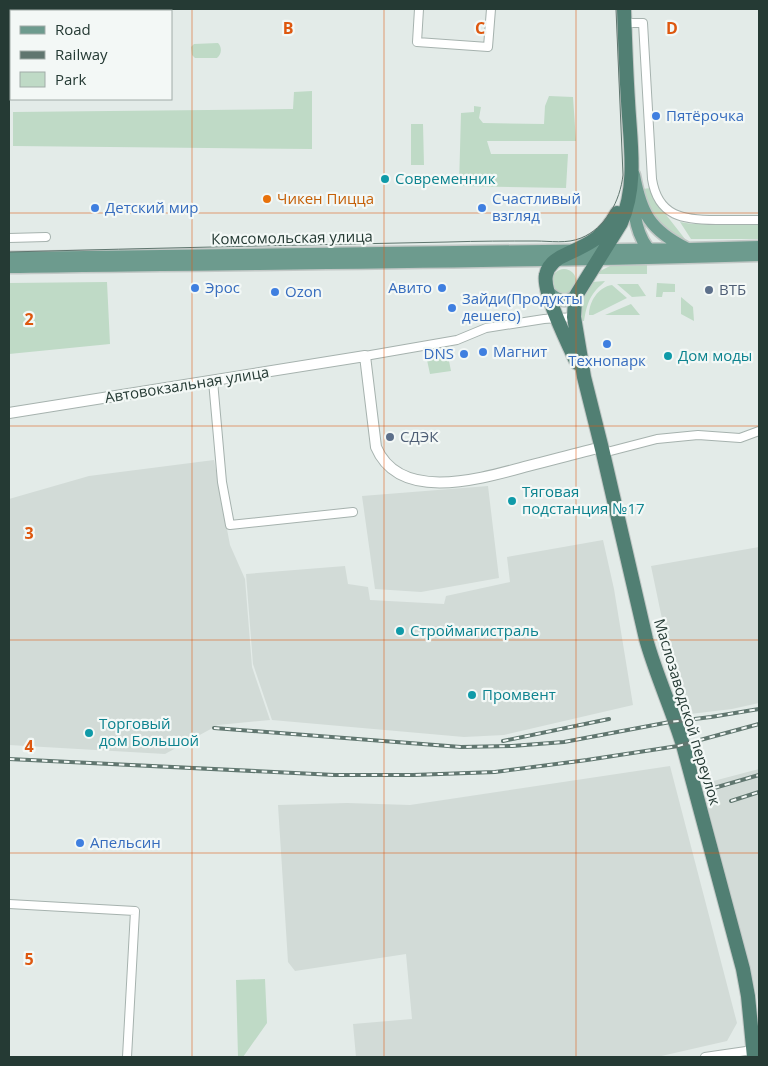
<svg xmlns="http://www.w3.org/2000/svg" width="768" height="1066" viewBox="0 0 768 1066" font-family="'Open Sans',sans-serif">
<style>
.built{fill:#d2dbd7}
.green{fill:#bfdac6}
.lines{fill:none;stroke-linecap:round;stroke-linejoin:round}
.minor-casing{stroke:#a6b2ae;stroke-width:10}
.tertiary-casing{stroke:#a6b2ae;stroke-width:12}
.primary-casing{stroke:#c2c8c6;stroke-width:15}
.trunk-casing{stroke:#c2c8c6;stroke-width:16}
.minor{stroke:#fff;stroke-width:8}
.tertiary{stroke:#fff;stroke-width:10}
.primary{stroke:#6d9b8e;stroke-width:12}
.trunk{stroke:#517f73;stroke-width:14}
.tram{stroke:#60766f;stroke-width:1}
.rail-casing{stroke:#60766f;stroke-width:4}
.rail{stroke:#f3f8f6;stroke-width:2;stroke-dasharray:5.5;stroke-linecap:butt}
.grid{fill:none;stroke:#de570e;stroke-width:1;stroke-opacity:0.55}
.shop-dot{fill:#3f7fe0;stroke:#f3f8f6;stroke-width:2}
.culture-dot{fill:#0f9aa8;stroke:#f3f8f6;stroke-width:2}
.food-dot{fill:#e8710a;stroke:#f3f8f6;stroke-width:2}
.service-dot{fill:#5c6f8a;stroke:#f3f8f6;stroke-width:2}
.labels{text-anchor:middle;stroke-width:4.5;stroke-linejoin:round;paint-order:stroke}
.shop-label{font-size:15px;fill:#366cbe;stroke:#f3f8f6;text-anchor:start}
.culture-label{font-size:15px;fill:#0d838f;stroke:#f3f8f6;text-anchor:start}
.food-label{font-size:15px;fill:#c56008;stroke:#f3f8f6;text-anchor:start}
.street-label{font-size:15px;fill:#253a34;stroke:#f3f8f6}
.service-label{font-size:15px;fill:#4e5e75;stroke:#f3f8f6;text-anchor:start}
.grid-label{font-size:16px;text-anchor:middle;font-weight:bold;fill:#de570e;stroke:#f3f8f6;stroke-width:4.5;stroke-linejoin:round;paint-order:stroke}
</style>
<rect width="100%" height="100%" fill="#e3ebe8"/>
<!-- built -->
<path class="built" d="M214,460L230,545L245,579L252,667L270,720L218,725L165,754L9,745V499L89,476Z
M488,486L499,578L421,592L375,589L362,496Z
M603,540L614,589L633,705L504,735L464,737L272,720L253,664L246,574L345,566L348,584L368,587L370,600L444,604L446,596L510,582L507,557Z
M759,547V703L732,709L682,715L651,566Z
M670,766L737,1023L727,1041L657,1057H356L353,1024L412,1019L406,954L295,971L288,962L278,805L347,803L410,805Z
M759,769V1005L702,784Z"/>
<!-- green -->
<path class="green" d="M218,43C222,47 222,54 217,58H195L192,55L191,47L194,44Z
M312,91V149L13,146V112L293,109L294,92Z
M549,96L573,97L576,141H487L491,154H568L566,188L459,186L461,113L474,112V106L481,107L479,118L483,123L544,124L545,106Z
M411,124H423L424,165H411Z
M651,188L667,216L685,239C677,238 659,225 655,219C649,210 643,198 642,189Z
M680,222L692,224L759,223V239H691Z
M647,263V274H594L614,264Z
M552 281a12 12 0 1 1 24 0a12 12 0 1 1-24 0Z
M605,281C602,285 599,286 596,290C588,299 586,309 584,321H580V298L592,282Z
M107,282L110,344L9,354V283Z
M657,283L675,284V292H663L662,297H656Z
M617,284H638L646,296L632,297Z
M612,285L627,298L593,315H589C589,302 598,287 612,285Z
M681,297L693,307L694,321L681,314Z
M631,304L640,315H605Z
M448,356L451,371L430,374L427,360Z
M265,979L267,1023L243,1057H238L236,980Z"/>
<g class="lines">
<!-- minor casing -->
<g class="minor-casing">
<path id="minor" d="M419,9L417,42L488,47L491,9
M624,23H643L652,179C658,217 684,220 716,220C731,220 745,220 759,220
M9,238L46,237
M365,356L457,340L486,328L544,319L574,317
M213,381L222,482L230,525L353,512
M603,453L657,439L698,435L740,438L759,431
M9,904L135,911L127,1057
M705,1057L753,1050"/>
</g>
<!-- tertiary casing -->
<g class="tertiary-casing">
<path id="tertiary" d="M9,413L365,356L376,447C400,504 483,478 528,466C552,460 577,453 602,447"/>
</g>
<!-- primary casing -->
<g class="primary-casing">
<path id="primary" d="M634,175C641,213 650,230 686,248
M633,193C634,214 636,237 652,253
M9,258L688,249L759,247
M9,267C259,263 509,263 759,255
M547,291C557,300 566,305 577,294"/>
</g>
<!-- trunk casing -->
<g class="trunk-casing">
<path id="trunk" d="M624,9C625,40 626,70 628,101C630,141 638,185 621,223L577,294L575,300L574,317L584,377L603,453L646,639C656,675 672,709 683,745L743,969L748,996L754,1057
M577,363C569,346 542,291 546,275C548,265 557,258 567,254C591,243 603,238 617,213"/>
</g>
<!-- minor -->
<use href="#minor" class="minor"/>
<!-- tertiary -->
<use href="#tertiary" class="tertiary"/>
<!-- primary -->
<use href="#primary" class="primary"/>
<!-- trunk -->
<use href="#trunk" class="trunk"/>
<!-- tram -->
<path class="tram" d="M9,252C155,248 302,245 448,242C478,241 507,241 536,241C550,241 567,244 581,238C606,228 620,201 623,175L616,9"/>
<!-- rail casing -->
<g class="rail-casing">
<path id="rail" d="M214,728L461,747L512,746L564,742L670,722L711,717L759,709
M503,741L609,719
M9,759L335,775H413L495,772L587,760L678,746L759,724
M714,788L759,775
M731,801L759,792"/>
</g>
<!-- rail -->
<use href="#rail" class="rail"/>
</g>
<!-- grid -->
<path class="grid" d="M192,9V1057M384,9V1057M576,9V1057M9,213H759M9,426H759M9,640H759M9,853H759"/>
<!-- markers -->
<g class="shop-dot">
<circle cx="656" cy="116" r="5"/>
<circle cx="95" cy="208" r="5"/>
<circle cx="482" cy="208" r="5"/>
<circle cx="195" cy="288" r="5"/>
<circle cx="442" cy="288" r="5"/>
<circle cx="275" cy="292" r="5"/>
<circle cx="452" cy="308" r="5"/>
<circle cx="607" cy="344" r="5"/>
<circle cx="483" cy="352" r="5"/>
<circle cx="464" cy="354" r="5"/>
<circle cx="80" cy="843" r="5"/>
</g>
<g class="culture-dot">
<circle cx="385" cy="179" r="5"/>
<circle cx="668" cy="356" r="5"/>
<circle cx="512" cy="501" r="5"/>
<circle cx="400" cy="631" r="5"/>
<circle cx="472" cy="695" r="5"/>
<circle cx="89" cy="733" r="5"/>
</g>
<circle class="food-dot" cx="267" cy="199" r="5"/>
<g class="service-dot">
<circle cx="709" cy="290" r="5"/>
<circle cx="390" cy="437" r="5"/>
</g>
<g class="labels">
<!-- shop labels -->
<g class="shop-label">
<text x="666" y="121">Пятёрочка</text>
<text x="492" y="204">Счастливый<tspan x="492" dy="17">взгляд</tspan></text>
<text x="105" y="213">Детский мир</text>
<text x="205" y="293">Эрос</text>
<text x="432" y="293" text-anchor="end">Авито</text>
<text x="285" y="297">Ozon</text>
<text x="462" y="304">Зайди(Продукты<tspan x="462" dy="17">дешего)</tspan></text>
<text x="493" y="357">Магнит</text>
<text x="454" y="359" text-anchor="end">DNS</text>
<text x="607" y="366" text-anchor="middle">Технопарк</text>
<text x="90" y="848">Апельсин</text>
</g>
<!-- culture labels -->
<g class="culture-label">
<text x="395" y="184">Современник</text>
<text x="678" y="361">Дом моды</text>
<text x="522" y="497">Тяговая<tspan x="522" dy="17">подстанция №17</tspan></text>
<text x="410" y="636">Строймагистраль</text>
<text x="482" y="700">Промвент</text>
<text x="99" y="729">Торговый<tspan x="99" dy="17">дом Большой</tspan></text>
</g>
<!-- food labels -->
<g class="food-label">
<text x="277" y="204">Чикен Пицца</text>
</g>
<!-- street labels -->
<g class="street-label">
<text transform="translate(292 238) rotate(-1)" y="5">Комсомольская улица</text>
<text transform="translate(187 385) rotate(-9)" y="5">Автовокзальная улица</text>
<text transform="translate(687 712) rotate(73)" y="5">Маслозаводской переулок</text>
</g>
<!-- service labels -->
<g class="service-label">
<text x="719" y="295">ВТБ</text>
<text x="400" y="442">СДЭК</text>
</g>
</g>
<g class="grid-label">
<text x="288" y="34">B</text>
<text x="480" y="34">C</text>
<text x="672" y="34">D</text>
<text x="29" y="325">2</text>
<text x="29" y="539">3</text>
<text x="29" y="752">4</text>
<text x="29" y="965">5</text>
</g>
<!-- border -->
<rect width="768" height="1066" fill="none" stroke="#253a34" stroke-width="20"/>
<!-- legend -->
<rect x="10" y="10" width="162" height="90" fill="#f3f8f6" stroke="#a1aca8"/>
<rect x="20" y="26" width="25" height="8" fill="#6d9b8e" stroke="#a1aca8"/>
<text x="55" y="35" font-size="15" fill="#253a34">Road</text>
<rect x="20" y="51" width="25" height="8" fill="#60766f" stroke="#a1aca8"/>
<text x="55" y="60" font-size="15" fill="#253a34">Railway</text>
<rect x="20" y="72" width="25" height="15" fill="#bfdac6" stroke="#a1aca8"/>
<text x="55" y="85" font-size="15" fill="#253a34">Park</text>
</svg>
